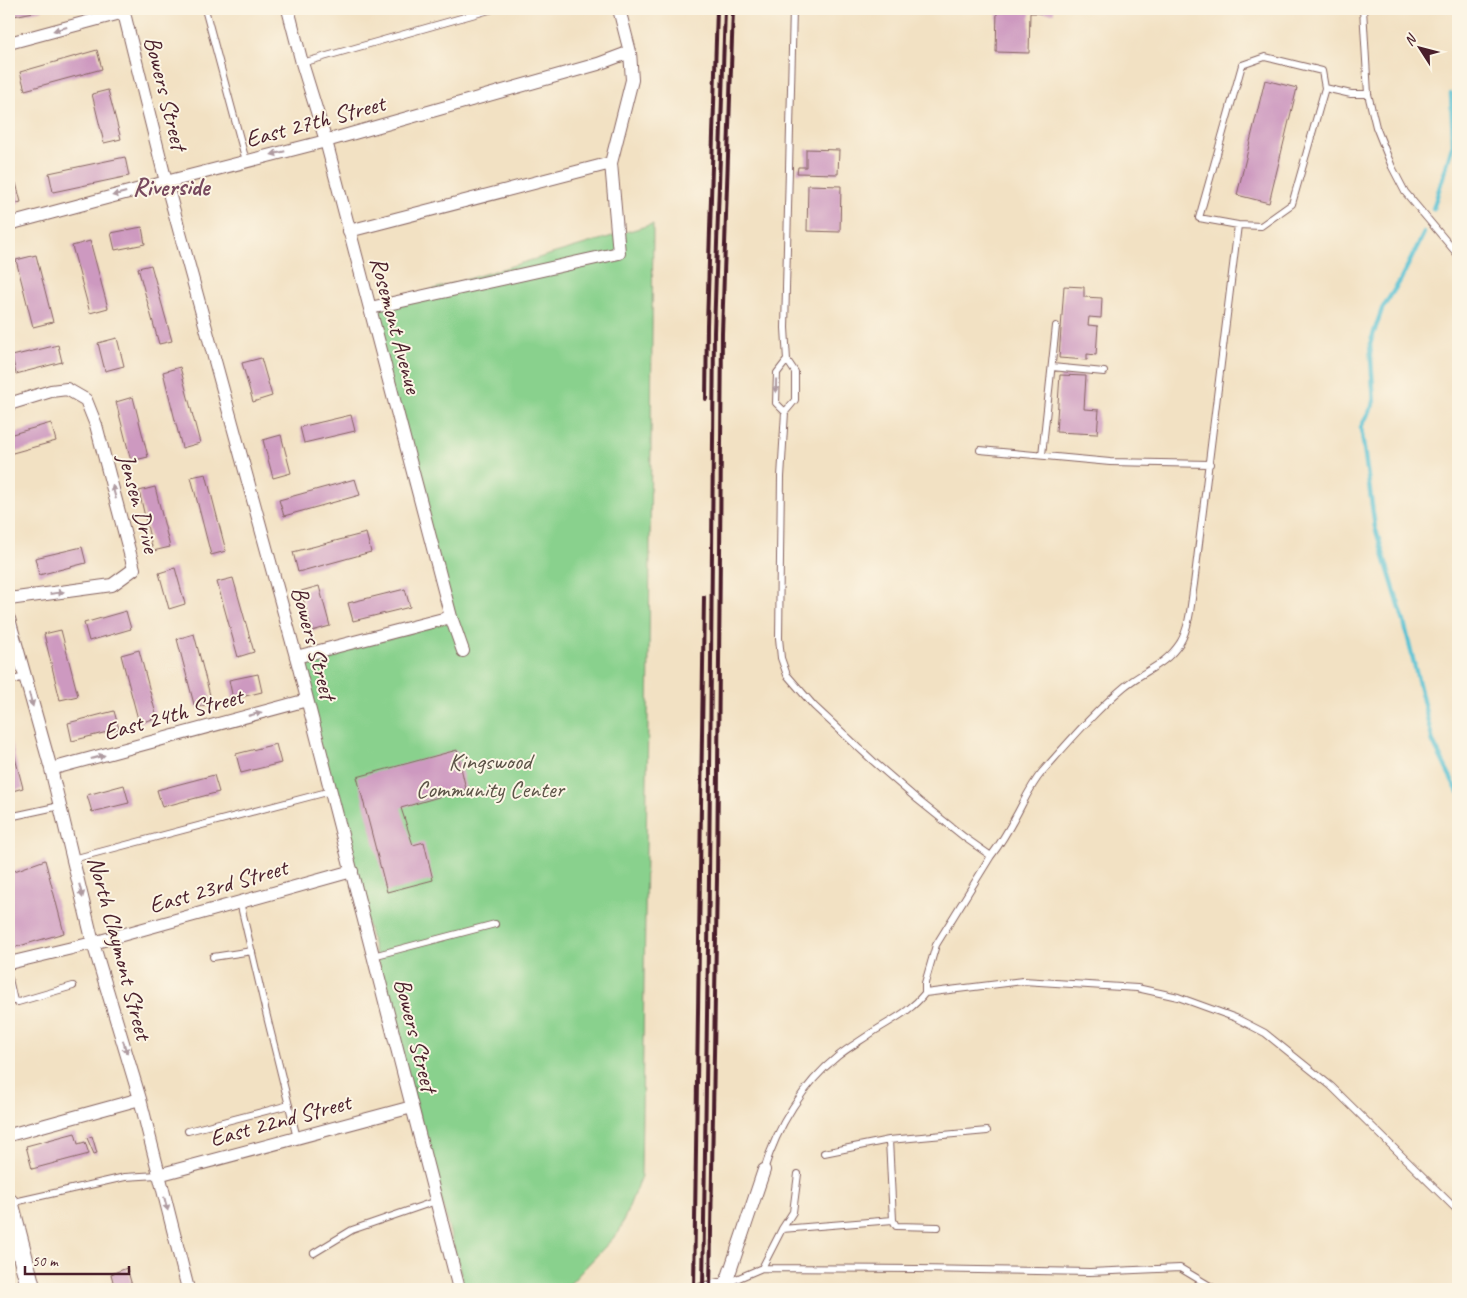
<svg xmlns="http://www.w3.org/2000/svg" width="1467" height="1298" viewBox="0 0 1467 1298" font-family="Caveat,sans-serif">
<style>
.green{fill:#89d18d;stroke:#6a785c}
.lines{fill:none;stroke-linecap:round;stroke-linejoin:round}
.stream{stroke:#58c1d3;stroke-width:4.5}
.building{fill:#cd99c0}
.lane-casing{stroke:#856360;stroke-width:8}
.street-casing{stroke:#856360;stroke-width:14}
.primary-casing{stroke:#856360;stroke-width:21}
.lane{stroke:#fff;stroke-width:6}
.street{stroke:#fff;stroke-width:12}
.primary{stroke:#fff;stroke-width:19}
.rail{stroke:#4a1f2b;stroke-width:4}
.oneway{fill:#ae9aa0}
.labels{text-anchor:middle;stroke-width:4;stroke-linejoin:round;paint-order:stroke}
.street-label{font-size:24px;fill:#4a1f2b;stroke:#fcf5e5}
.park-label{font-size:24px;fill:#5d5448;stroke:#fcf5e5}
.neighbourhood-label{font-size:25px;font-weight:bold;fill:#784a5f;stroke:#fcf5e5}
</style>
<rect width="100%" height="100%" fill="#fcf5e5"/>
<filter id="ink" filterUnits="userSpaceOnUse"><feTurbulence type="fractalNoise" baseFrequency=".02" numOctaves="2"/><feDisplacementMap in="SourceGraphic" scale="10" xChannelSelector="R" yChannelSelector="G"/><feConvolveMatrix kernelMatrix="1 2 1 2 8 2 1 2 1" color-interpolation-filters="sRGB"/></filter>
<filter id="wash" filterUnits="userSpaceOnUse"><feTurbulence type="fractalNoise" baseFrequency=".0096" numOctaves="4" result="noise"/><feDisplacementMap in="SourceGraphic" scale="20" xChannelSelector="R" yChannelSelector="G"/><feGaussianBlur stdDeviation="1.12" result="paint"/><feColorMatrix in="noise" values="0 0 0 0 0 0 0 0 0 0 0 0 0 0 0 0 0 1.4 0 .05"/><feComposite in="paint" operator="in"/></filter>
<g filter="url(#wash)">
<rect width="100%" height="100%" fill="#f2e1c3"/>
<!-- green -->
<path class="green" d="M653,224L649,654L641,1176L619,1232L565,1289H465L298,664L452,621L370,308Z"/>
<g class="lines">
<!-- stream -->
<path class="stream" d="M1433,209L1453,144L1451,94
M1424,233L1400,281L1382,309L1370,344L1374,403L1361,427L1375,527L1404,622L1433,742L1458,792"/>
</g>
<g id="blocks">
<!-- building -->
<path class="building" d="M9,9H42L43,10L9,17Z
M997,9H1054V13H1030L1029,53L996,52Z
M97,50L102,69L25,90L20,72Z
M1265,80L1297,88L1269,203L1237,195Z
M108,90L121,139L104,143L92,94Z
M806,149L839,150L838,174L797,173L798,167H806Z
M125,157L129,176L53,192L49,173Z
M16,183L21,202L9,205V185Z
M808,185L841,186L840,232L807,231Z
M142,227L145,244L115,250L111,233Z
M90,241L108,308L90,313L72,246Z
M36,255L53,322L33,327L16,260Z
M151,265L172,341L159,344L138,268Z
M1064,286L1084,287V297L1102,298L1101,318L1089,317L1088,325L1098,326L1096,355L1087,354V360L1059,358Z
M117,338L124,366L105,371L98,343Z
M58,345L62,362L16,374L12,356Z
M261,358L272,396L253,402L242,363Z
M180,367L200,443L182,448L163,372Z
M1060,375L1086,376L1084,409L1099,410L1097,434L1056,432Z
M133,397L148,457L131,461L116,402Z
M351,415L355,431L304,443L300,427Z
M51,423L56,441L9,454V435Z
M281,435L291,473L273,478L263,440Z
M206,474L226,551L211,555L191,477Z
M355,479L360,495L284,516L279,500Z
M155,487L170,547L153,551L139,491Z
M366,533L371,552L298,572L293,552Z
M82,547L86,563L39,575L35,558Z
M175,568L185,604L169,609L159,573Z
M233,578L254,652L238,657L217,582Z
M319,586L330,626L312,631L301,591Z
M405,589L410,607L353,621L348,603Z
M126,611L131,629L89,641L84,623Z
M61,630L78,696L60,700L44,634Z
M194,634L212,703L195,708L177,639Z
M139,650L157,718L139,723L121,655Z
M258,674L262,692L233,699L229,680Z
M114,711L119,729L72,741L68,723Z
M9,735L23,788L9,792Z
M276,744L281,763L241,773L236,754Z
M457,750L466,789L401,808L413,845L424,842L433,880L387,892L357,777Z
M214,775L219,792L162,807L157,790Z
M124,785L129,803L92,812L87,795Z
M45,860L64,933L9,949V873Z
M75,1133L78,1144L85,1142L89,1154L32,1169L26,1146Z
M92,1136L97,1153L94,1154L87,1138Z
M127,1268L133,1289H115L111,1274Z"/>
</g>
</g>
<g filter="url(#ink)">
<use href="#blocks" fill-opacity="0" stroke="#856360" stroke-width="1"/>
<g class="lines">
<!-- lane casing -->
<g class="lane-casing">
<path id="lane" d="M205,9L246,161
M793,9L785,328L787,360L795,372V400L785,412L781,477L779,638L781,658L787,675L814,706L873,761L918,800L964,837L991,856
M1363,9L1368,94L1376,127L1392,167L1405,192L1458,255
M302,63L493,9
M1325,88L1292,204L1261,226L1238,225L1199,218L1242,65L1265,57L1322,71L1325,88L1351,94H1368
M1052,367L1104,372
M785,412L776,403L777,373L787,360
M980,450L1110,462L1210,464
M1042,455L1056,326
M9,681L25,677
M9,817L60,806
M73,859L331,791
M240,902L268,1021L297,1138
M373,956L495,924
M213,957L252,951
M9,979L14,1001L18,1002L73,986
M925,993L1023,981L1137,988L1178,997L1236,1018L1265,1033L1331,1086L1458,1211
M188,1131L289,1105
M824,1153L889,1140
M764,1170C777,1127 803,1084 838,1056C849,1047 862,1040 873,1032C893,1019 910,1012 925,993V983L936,945L991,856C1001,843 1009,829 1017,814C1025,799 1031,785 1042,772C1068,743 1094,712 1124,687C1144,670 1164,667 1180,643C1190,626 1191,603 1194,584L1238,225
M10,1203L125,1177L158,1175
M893,1220L889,1140L987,1131
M782,1229L793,1212L798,1174
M314,1253L352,1230L436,1201
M762,1268L782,1229L893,1220L896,1226L938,1227
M727,1283L762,1268L917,1269L1090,1272L1180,1268L1215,1289"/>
</g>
<!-- street casing -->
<g class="street-casing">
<path id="street" d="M123,9L166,182L298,664L459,1289
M288,9L302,63L326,141L451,617L463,651
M9,43L124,12
M9,224L166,182L326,141L598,64L630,52
M349,231L611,163
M370,308L619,253L611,163L632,80L630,52L619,9
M9,404L51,391L67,389L86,400L96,425L134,569L112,585L9,599
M9,619L51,769L93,943L140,1099L188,1289
M296,657L451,617
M51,769L307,700
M9,963L93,943L352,871
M9,1135L140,1099
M158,1175L412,1107
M702,1289L726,1283
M726,1289V1283L764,1170"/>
</g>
<!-- primary casing -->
<g class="primary-casing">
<path id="primary" d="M9,1203L31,1289"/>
</g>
<!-- lane -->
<use href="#lane" class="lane"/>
<!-- street -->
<use href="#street" class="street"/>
<!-- primary -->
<use href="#primary" class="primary"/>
<!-- rail -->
<path class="rail" d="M706,399L707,325L717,9
M694,1289L704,597
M703,1289L709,879L714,332L725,9
M710,1289L717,879L722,333L733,9"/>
</g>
<!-- one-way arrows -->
<defs><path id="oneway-solid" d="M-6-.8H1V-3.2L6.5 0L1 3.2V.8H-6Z" transform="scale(1.25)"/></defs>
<g class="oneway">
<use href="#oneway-solid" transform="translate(60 29) rotate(165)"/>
<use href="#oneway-solid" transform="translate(278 153) rotate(166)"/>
<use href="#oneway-solid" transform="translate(119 194) rotate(165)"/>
<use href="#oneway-solid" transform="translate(776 386) rotate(91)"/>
<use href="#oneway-solid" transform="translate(114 492) rotate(-105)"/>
<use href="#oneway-solid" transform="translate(57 593) rotate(-8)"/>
<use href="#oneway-solid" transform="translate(31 700) rotate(74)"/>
<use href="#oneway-solid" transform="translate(255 714) rotate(-15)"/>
<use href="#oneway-solid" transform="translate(98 757) rotate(-15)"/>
<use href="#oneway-solid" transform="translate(81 891) rotate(76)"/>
<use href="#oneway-solid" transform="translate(125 1047) rotate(73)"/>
<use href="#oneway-solid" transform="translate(166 1204) rotate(75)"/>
</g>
</g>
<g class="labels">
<!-- street labels -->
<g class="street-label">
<text transform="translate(166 93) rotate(76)" y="8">Bowers Street</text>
<text transform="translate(315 121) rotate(-15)" y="8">East 27th Street</text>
<text transform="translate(396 325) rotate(75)" y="8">Rosemont Avenue</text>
<text transform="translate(139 503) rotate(75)" y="8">Jensen Drive</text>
<text transform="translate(314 643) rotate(75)" y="8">Bowers Street</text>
<text transform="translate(173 714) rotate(-15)" y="8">East 24th Street</text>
<text transform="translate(218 886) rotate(-16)" y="8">East 23rd Street</text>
<text transform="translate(120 948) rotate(75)" y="8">North Claymont Street</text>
<text transform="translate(416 1035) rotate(76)" y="8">Bowers Street</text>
<text transform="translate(280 1120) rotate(-15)" y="8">East 22nd Street</text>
</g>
<!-- park labels -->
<g class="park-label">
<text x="490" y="769">Kingswood<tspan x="490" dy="28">Community Center</tspan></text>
</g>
<!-- neighbourhood labels -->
<g class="neighbourhood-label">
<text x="171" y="195">Riverside</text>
</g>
</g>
<!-- margin -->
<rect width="1467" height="1298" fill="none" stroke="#fcf5e5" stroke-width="30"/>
<!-- north arrow -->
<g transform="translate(1420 48) rotate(306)" stroke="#fcf5e5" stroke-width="4" paint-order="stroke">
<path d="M0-4L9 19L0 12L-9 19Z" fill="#4a1f2b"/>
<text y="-8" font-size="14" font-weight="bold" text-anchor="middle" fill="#4a1f2b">N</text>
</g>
<!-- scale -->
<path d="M25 1266v8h104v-8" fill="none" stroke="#4a1f2b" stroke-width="2.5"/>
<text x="32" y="1266" font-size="15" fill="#4a1f2b" stroke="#fcf5e5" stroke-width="4" paint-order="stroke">50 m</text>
</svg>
